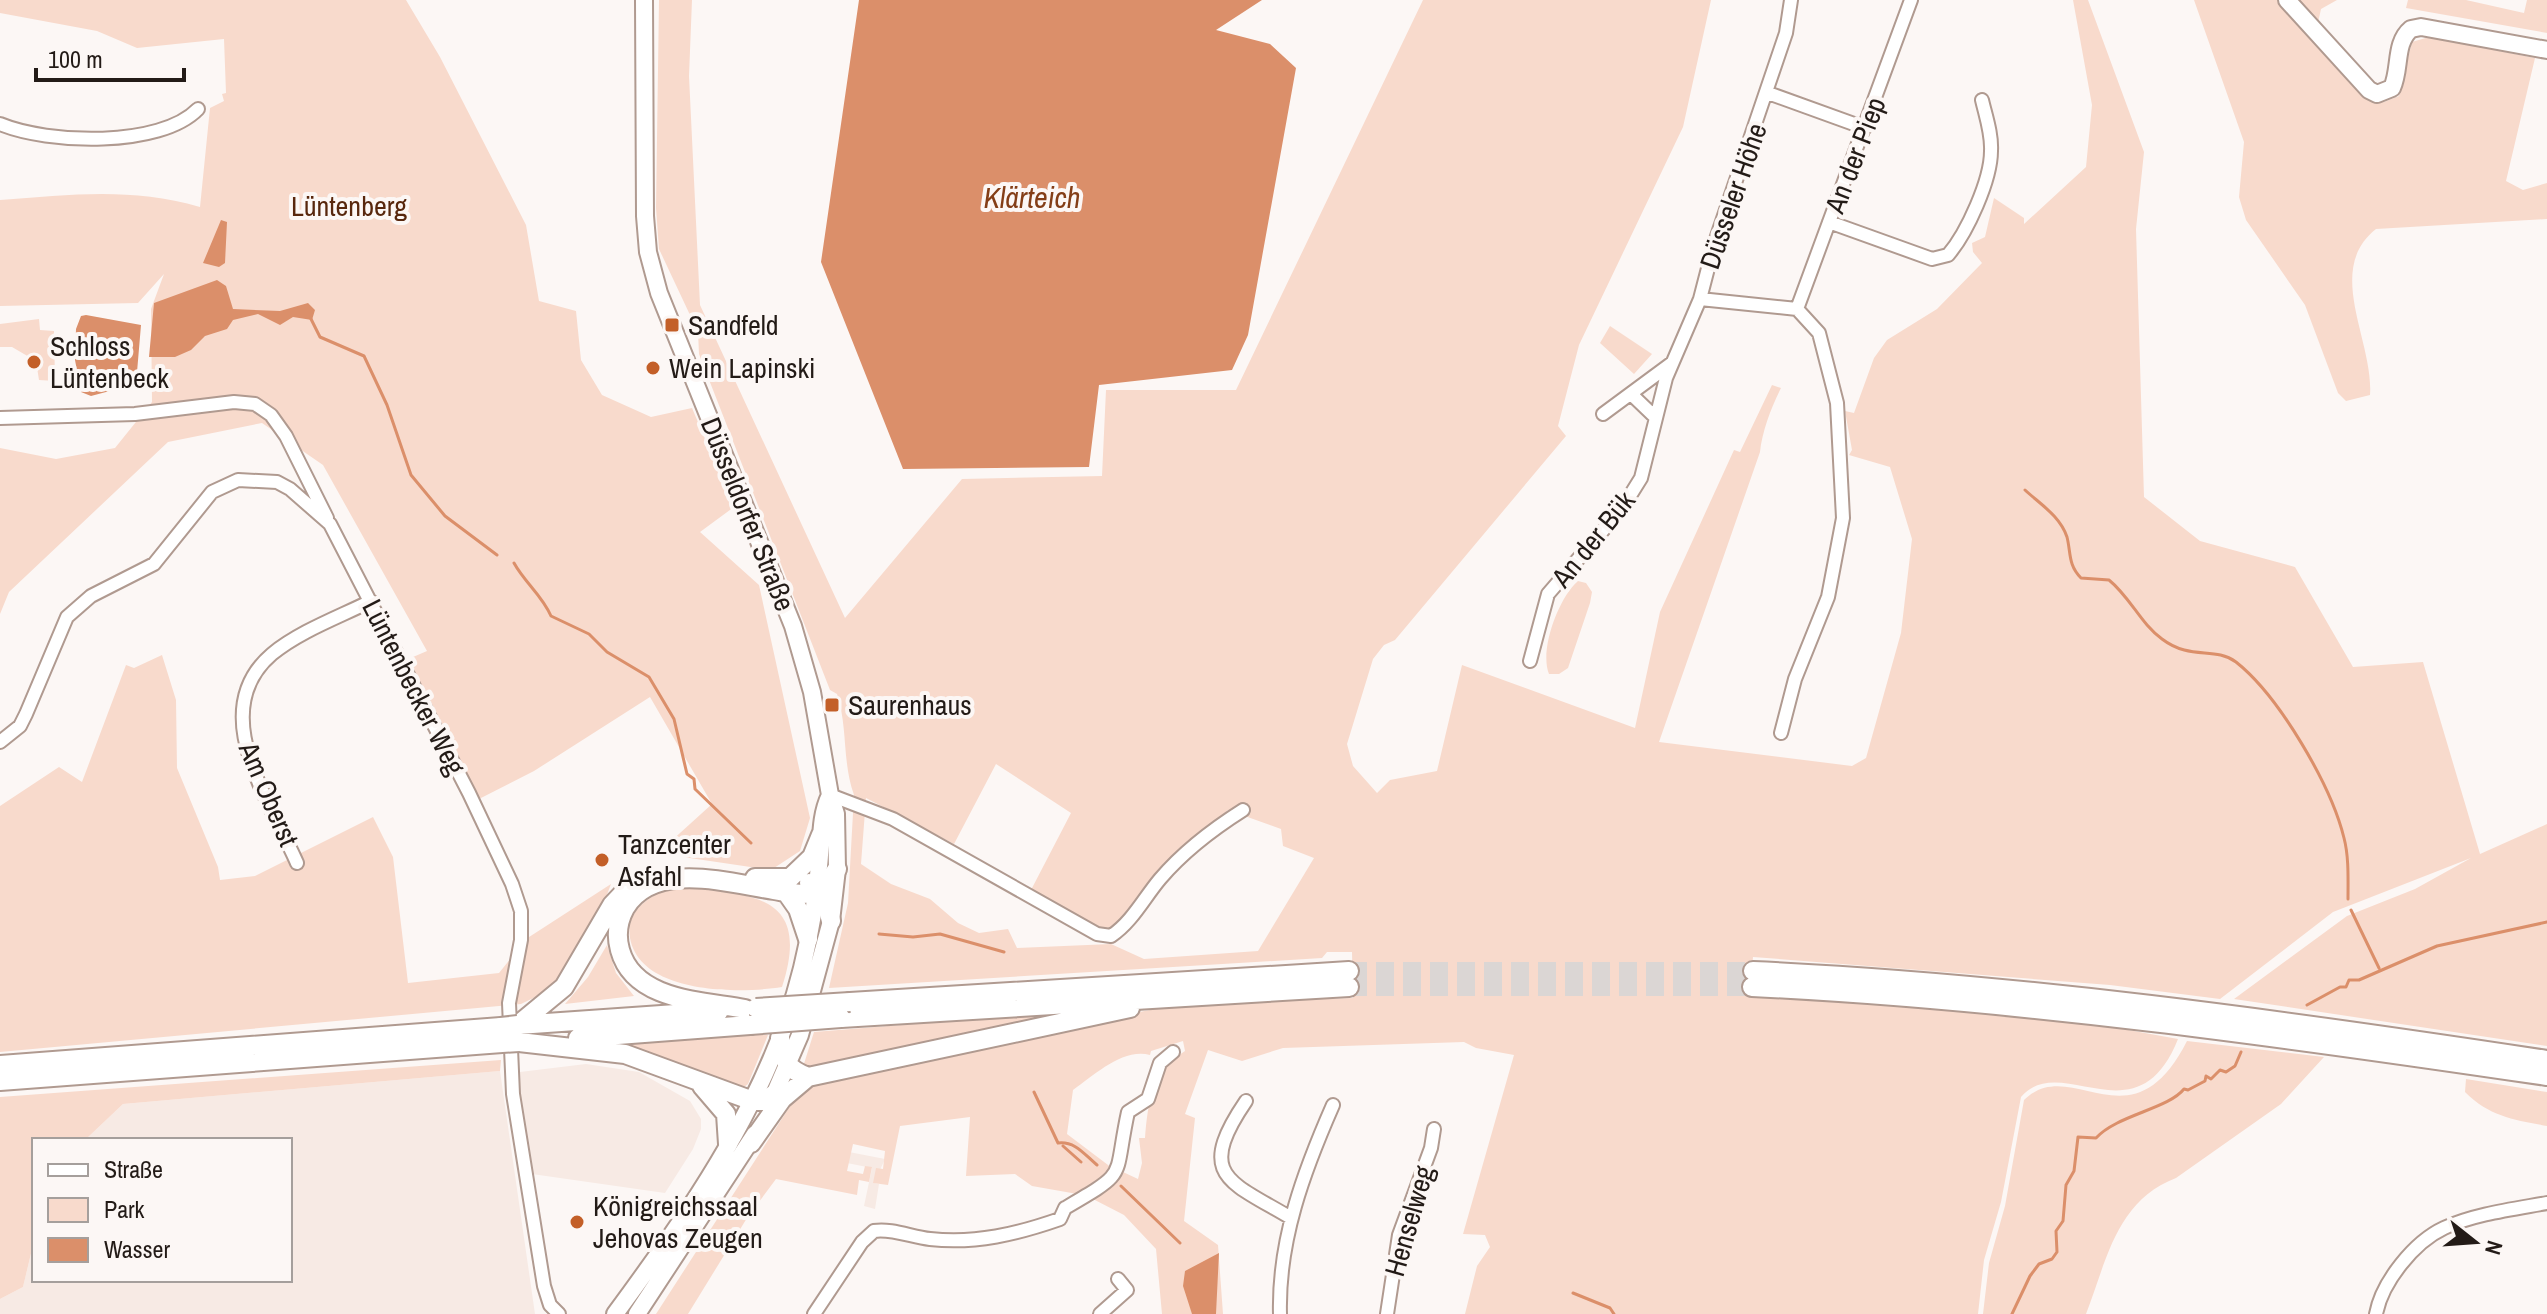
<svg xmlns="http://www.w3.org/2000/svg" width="2547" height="1314" viewBox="0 0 2547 1314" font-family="'Archivo Narrow',sans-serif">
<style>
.built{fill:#f7eae4}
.green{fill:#f8dacc;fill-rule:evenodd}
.water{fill:#db8f6a}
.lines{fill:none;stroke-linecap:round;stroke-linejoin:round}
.stream{stroke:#db8f6a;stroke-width:3}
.highway-tunnel{stroke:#dbd6d4;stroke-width:18;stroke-dasharray:18 9;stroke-linecap:butt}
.minor-casing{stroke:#b09a90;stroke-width:16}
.major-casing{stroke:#b09a90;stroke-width:20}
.highway-casing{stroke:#b09a90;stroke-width:22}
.minor{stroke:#fff;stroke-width:12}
.major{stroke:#fff;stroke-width:16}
.highway{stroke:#fff;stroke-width:18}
.highway-bridge-casing{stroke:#b09a90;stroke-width:22;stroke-linecap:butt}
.highway-bridge{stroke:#fff;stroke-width:18}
.poi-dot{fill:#c35f28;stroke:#fcf7f5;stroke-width:3}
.labels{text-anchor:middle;stroke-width:8;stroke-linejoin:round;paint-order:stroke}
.street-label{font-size:28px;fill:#231b17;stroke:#fcf7f5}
.park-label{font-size:28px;fill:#58270d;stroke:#fcf7f5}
.poi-label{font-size:28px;fill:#231b17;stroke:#fcf7f5;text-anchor:start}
.water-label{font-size:30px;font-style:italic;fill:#843e17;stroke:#fcf7f5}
</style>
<rect width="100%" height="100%" fill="#fcf7f5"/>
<!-- built -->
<path class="built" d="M586,1064L639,1072L690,1101L701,1119V1129L693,1149L665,1193L532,1174L518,1090L520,1072Z
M500,1071L535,1314H0V1299L23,1287L34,1241V1280H290V1140H85L123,1104Z
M849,1152L885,1159L874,1183L879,1184L875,1209L864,1206L872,1168L847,1163Z"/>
<!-- green -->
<path class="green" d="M0,0H406L440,57L526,225L539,301L576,311L581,360L602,395L651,417L692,408L734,507L700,532L759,585L810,818L800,851L771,870L683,857L669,843L712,804L650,697L534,771L479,799L406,660L427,651L323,465L262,423L168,442L9,592L0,614V448L56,459L115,448L152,402L151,309L164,274L138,303L0,306V200C71,195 130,187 200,207L210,108L224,101L222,94L226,93L224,39L137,48L97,31L0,13Z
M659,0H692L689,76L700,305L845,618L962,479L1102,476L1106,390H1236L1423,0H1711L1683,127L1579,345L1558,426L1566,436L1395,640L1384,645L1373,659L1347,744L1353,766L1377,793L1390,780L1437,771L1462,665L1635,728L1660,612L1734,450L1740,452L1772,385L1781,388C1771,408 1762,432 1760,452L1659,742L1852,766L1866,758L1901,633L1912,539L1890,467L1849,455L1852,450L1845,411L1854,413L1874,358L1887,340L1937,309L1982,263L1973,252L1972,243L1985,237L1994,198L2024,218V224L2086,167L2092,105L2073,0H2088L2144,152L2136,229L2144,497L2200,541L2295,567L2353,667L2423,662L2480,854L2547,824V1046L2234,999L2347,916L2415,889L2471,858L2333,912L2220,999L2110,985L1753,957L1750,992L2073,1020L2178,1039C2137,1142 2061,1050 2021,1097L2001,1202L1984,1260L1978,1314H1465L1477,1266L1490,1247L1485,1235L1463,1234L1514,1055L1476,1048L1464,1042L1283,1048L1242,1061L1208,1050L1185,1114L1195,1118L1184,1221L1218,1245L1223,1314H1162L1156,1249L1124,1215L1091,1198L1123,1172L1138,1179L1142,1163L1139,1138H1145C1148,1101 1152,1072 1185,1051L1183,1041L1151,1051L1150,1055C1122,1048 1095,1075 1073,1090L1067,1134L1112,1168L1113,1173L1083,1195L1032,1186L1015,1174L966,1176L970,1117L900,1126L888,1185L873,1183L876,1168L883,1169L885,1151L853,1144L847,1171L863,1174L865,1166L872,1167L869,1182L859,1180L857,1195L776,1179L747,1218L688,1314H656L803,1086L1010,1037L1186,1003L1353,998L1352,952H1327L1322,958L829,988L848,903L854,795C842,762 848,727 837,694L830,690L699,354L698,332L659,249L656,208ZM996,764L1071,813L1031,890L1100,929L1113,927L1161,870L1228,810L1281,829L1283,846L1314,858L1258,951L1144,959L1111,944L1017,948L1008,929L979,933L958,923L930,899L891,884L861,864L866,798L954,844Z
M2194,0H2337L2321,9L2314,41L2369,101L2384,102L2399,96L2412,42L2429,37L2535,58L2506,181L2523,190L2547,183V219L2376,229C2324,270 2374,341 2370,395L2346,401L2338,393L2305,305L2246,220L2239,197L2244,142Z
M2408,0H2466L2524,13L2527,0H2547V33L2406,8Z
M39,319L40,330L54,331L55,381L39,380L36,361L12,347H0V324Z
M1610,326L1652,354L1634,374L1600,343Z
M1578,581L1586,583L1592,592L1590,603L1568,668L1559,674H1549C1539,650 1559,597 1578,581Z
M162,655L176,700L177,768L218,867L220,880L255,876L373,817L393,857L408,983L499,973L526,939L611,884L599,916L556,987L521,1004L0,1052V806L59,767L82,782L126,665L134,668Z
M672,885C744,896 814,888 782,987C739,994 640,994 630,938C625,909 651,897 672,885Z
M607,945L616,973L634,996L565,1004L588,977Z
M1110,1008L802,1070L814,1032Z
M748,1034L768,1035L748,1084L740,1090L612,1044Z
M2187,1041L2324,1057L2281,1104L2176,1178C2116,1201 2107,1260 2086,1314H1983L1989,1263L2005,1206L2024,1100C2072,1053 2131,1151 2187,1041Z
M501,1060L500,1071L123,1104L85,1140H34V1241L23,1287L0,1299V1097Z
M2466,1079L2547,1092V1126C2515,1120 2490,1117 2465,1092Z"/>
<!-- water -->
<path class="water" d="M859,0H1262L1216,30L1270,44L1296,68L1248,335L1232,370L1099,385L1089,467L903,469L821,262Z
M221,220L227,222L225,263L219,267L203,263Z
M217,280L226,286L233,309L280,311L308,303L315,310L312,320L293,317L280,325L258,314L233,320L227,329L205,336L191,350L175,357H149L154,303Z
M86,315L141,325L136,384L91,396L81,392L75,360L76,329L81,316Z
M1219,1253L1216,1314H1192L1183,1286L1185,1271Z"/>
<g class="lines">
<!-- stream -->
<path class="stream" d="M311,319L320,337L364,356L387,405L411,475L445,516L497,555
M2025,490C2040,504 2060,516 2067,537C2071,553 2068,565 2081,578L2109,580C2130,597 2141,624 2162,639C2191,661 2214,646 2236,662C2279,696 2331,785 2344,838C2349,857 2348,879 2348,899
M514,563C525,583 542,595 551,616L589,634L607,652L649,677L674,719L687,774L694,779L695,789L751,843
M2351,910L2379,968
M879,934L913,937L940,934L1004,952
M2307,1005L2340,987H2346L2349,980H2359L2437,946L2547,922
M1034,1092L1058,1143C1075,1141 1084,1154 1097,1165
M1063,1146L1081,1162
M1121,1186L1180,1243
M1573,1293L1610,1308L1614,1314
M2012,1314L2030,1276L2039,1264L2052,1259L2057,1252L2056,1231L2063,1221L2066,1185L2074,1171L2078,1137L2096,1138C2117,1115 2168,1109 2184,1089L2188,1090L2205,1081L2206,1076L2211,1079L2220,1070L2226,1072L2235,1066L2241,1052"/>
<!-- highway-tunnel -->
<path class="highway-tunnel" d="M1349,971H1753
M1349,987H1752"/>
<!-- minor casing -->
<g class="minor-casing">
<path id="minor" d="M1768,93L1865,128
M0,124C48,144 160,148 198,109
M1829,222L1932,259L1948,255C1967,233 1991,180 1991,151C1992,134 1986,117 1982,100
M1700,299L1714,245L1786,33L1791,0
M1797,309L1911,0
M1631,394L1655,417
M1603,414L1672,363
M0,418L135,414L234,402L255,404L271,415L286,436L327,518
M1530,661L1548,594L1623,507L1641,478L1666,378L1700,299L1797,309L1819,333L1837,403L1843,518L1828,597L1795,679L1781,733
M0,742L20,726L26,714L67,617L91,596L154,564L212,492L238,480L277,482L290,489L330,524L469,793L512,884L521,911V940L509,1003L513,1094L544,1286L550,1305L559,1314
M830,795L893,819L1097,934L1111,936C1132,922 1144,898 1160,879C1183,852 1213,829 1243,810
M297,863C270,801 205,711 272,654C300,631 339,617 371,601
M1246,1101C1195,1176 1229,1181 1291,1218
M814,1314L862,1242L874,1231C891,1228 912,1237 930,1239C976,1244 1017,1234 1060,1219L1065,1208C1130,1170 1113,1181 1128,1112L1148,1099L1160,1063L1173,1052
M1100,1314L1127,1290L1118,1279
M1280,1314C1278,1240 1304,1171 1333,1105
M1387,1314L1399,1235L1431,1148L1434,1129
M2376,1314C2382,1282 2414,1242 2444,1228C2474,1214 2514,1209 2547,1203"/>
</g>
<!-- major casing -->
<g class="major-casing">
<path id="major" d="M644,0L645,216L648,252L659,293L793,626L812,692L830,795L836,814L837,869L831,921L800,1035L771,1102
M2287,0L2369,90L2377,94L2392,88C2401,69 2394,43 2411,29L2421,27L2547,50
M615,1314C692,1210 771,1095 802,968C810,935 816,901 819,866C822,842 819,818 830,795
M637,1314L755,1134"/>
</g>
<!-- highway casing -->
<g class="highway-casing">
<path id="highway" d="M755,878H790L812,857L821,835
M809,883L825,899L831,921
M786,892L798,909L808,939
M1753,971C2019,983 2283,1020 2547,1060
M1752,987C2019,1000 2282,1037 2547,1076
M850,1002L1349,971
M745,1009C702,1001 634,1001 620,950C616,936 618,921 625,908C654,860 728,883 774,890C787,892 803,897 816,891C827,886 831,878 837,869
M841,1018L1349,987
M518,1025L564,987L612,905L630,886
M518,1025L719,1011
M578,1038L750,1025
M780,1038C783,1060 786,1069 808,1077
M519,1042L625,1054L753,1101H764L776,1093
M0,1065L501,1027
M0,1081L502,1043
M702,1086L726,1114L728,1144
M751,1143L782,1099L808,1077L1130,1008"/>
</g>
<!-- minor -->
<use href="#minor" class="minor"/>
<!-- major -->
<use href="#major" class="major"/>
<!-- highway -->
<use href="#highway" class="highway"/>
<!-- highway-bridge casing -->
<g class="highway-bridge-casing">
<path id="highway-bridge" d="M756,1008L850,1002
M750,1025L841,1018
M501,1027L518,1025
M502,1043L519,1042"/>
</g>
<!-- highway-bridge -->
<use href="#highway-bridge" class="highway-bridge"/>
</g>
<!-- markers -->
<g class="poi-dot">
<rect x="664" y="317" width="16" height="16" rx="4"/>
<circle cx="34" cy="362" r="8"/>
<circle cx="653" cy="368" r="8"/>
<rect x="824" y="697" width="16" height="16" rx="4"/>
<circle cx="602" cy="860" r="8"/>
<circle cx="577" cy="1222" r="8"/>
</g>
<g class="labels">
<!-- street labels -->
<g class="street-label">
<text transform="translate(1855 155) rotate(-69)" y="10">An der Piep</text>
<text transform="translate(1733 196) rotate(-71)" y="10">Düsseler Höhe</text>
<text transform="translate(748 514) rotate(68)" y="10">Düsseldorfer Straße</text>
<text transform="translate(1593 539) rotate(-51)" y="10">An der Bük</text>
<text transform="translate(414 687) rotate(63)" y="10">Lüntenbecker Weg</text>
<text transform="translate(269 794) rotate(67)" y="10">Am Oberst</text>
<text transform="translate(1409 1221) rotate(-74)" y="10">Henselweg</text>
</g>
<!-- park labels -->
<g class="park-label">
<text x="349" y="216">Lüntenberg</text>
</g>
<!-- poi labels -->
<g class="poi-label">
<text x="688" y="335">Sandfeld</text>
<text x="50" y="356">Schloss<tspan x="50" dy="32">Lüntenbeck</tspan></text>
<text x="669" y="378">Wein Lapinski</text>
<text x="848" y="715">Saurenhaus</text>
<text x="618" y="854">Tanzcenter<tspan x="618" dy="32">Asfahl</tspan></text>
<text x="593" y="1216">Königreichssaal<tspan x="593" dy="32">Jehovas Zeugen</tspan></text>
</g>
<!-- water labels -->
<g class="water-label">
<text x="1032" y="208">Klärteich</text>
</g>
</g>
<!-- legend -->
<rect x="32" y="1138" width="260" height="144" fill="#fcf7f5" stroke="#a59f9c" stroke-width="2"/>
<rect x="48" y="1164" width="40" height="12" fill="#ffffff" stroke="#a59f9c" stroke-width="2"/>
<text x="104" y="1178" font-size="24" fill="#231b17">Straße</text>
<rect x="48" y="1198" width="40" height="24" fill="#f8dacc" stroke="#a59f9c" stroke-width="2"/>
<text x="104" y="1218" font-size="24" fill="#231b17">Park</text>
<rect x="48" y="1238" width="40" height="24" fill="#db8f6a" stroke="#a59f9c" stroke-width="2"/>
<text x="104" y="1258" font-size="24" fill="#231b17">Wasser</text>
<!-- north arrow -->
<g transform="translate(2475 1242) rotate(107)" stroke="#fcf7f5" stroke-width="6" paint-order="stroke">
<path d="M0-6L14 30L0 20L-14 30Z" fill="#231b17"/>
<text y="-12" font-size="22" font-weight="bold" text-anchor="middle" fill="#231b17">N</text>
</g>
<!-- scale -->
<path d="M36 68v12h148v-12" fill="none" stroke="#231b17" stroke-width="4"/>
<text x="48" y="68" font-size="24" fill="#231b17" stroke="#fcf7f5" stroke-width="6" paint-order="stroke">100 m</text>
</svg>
